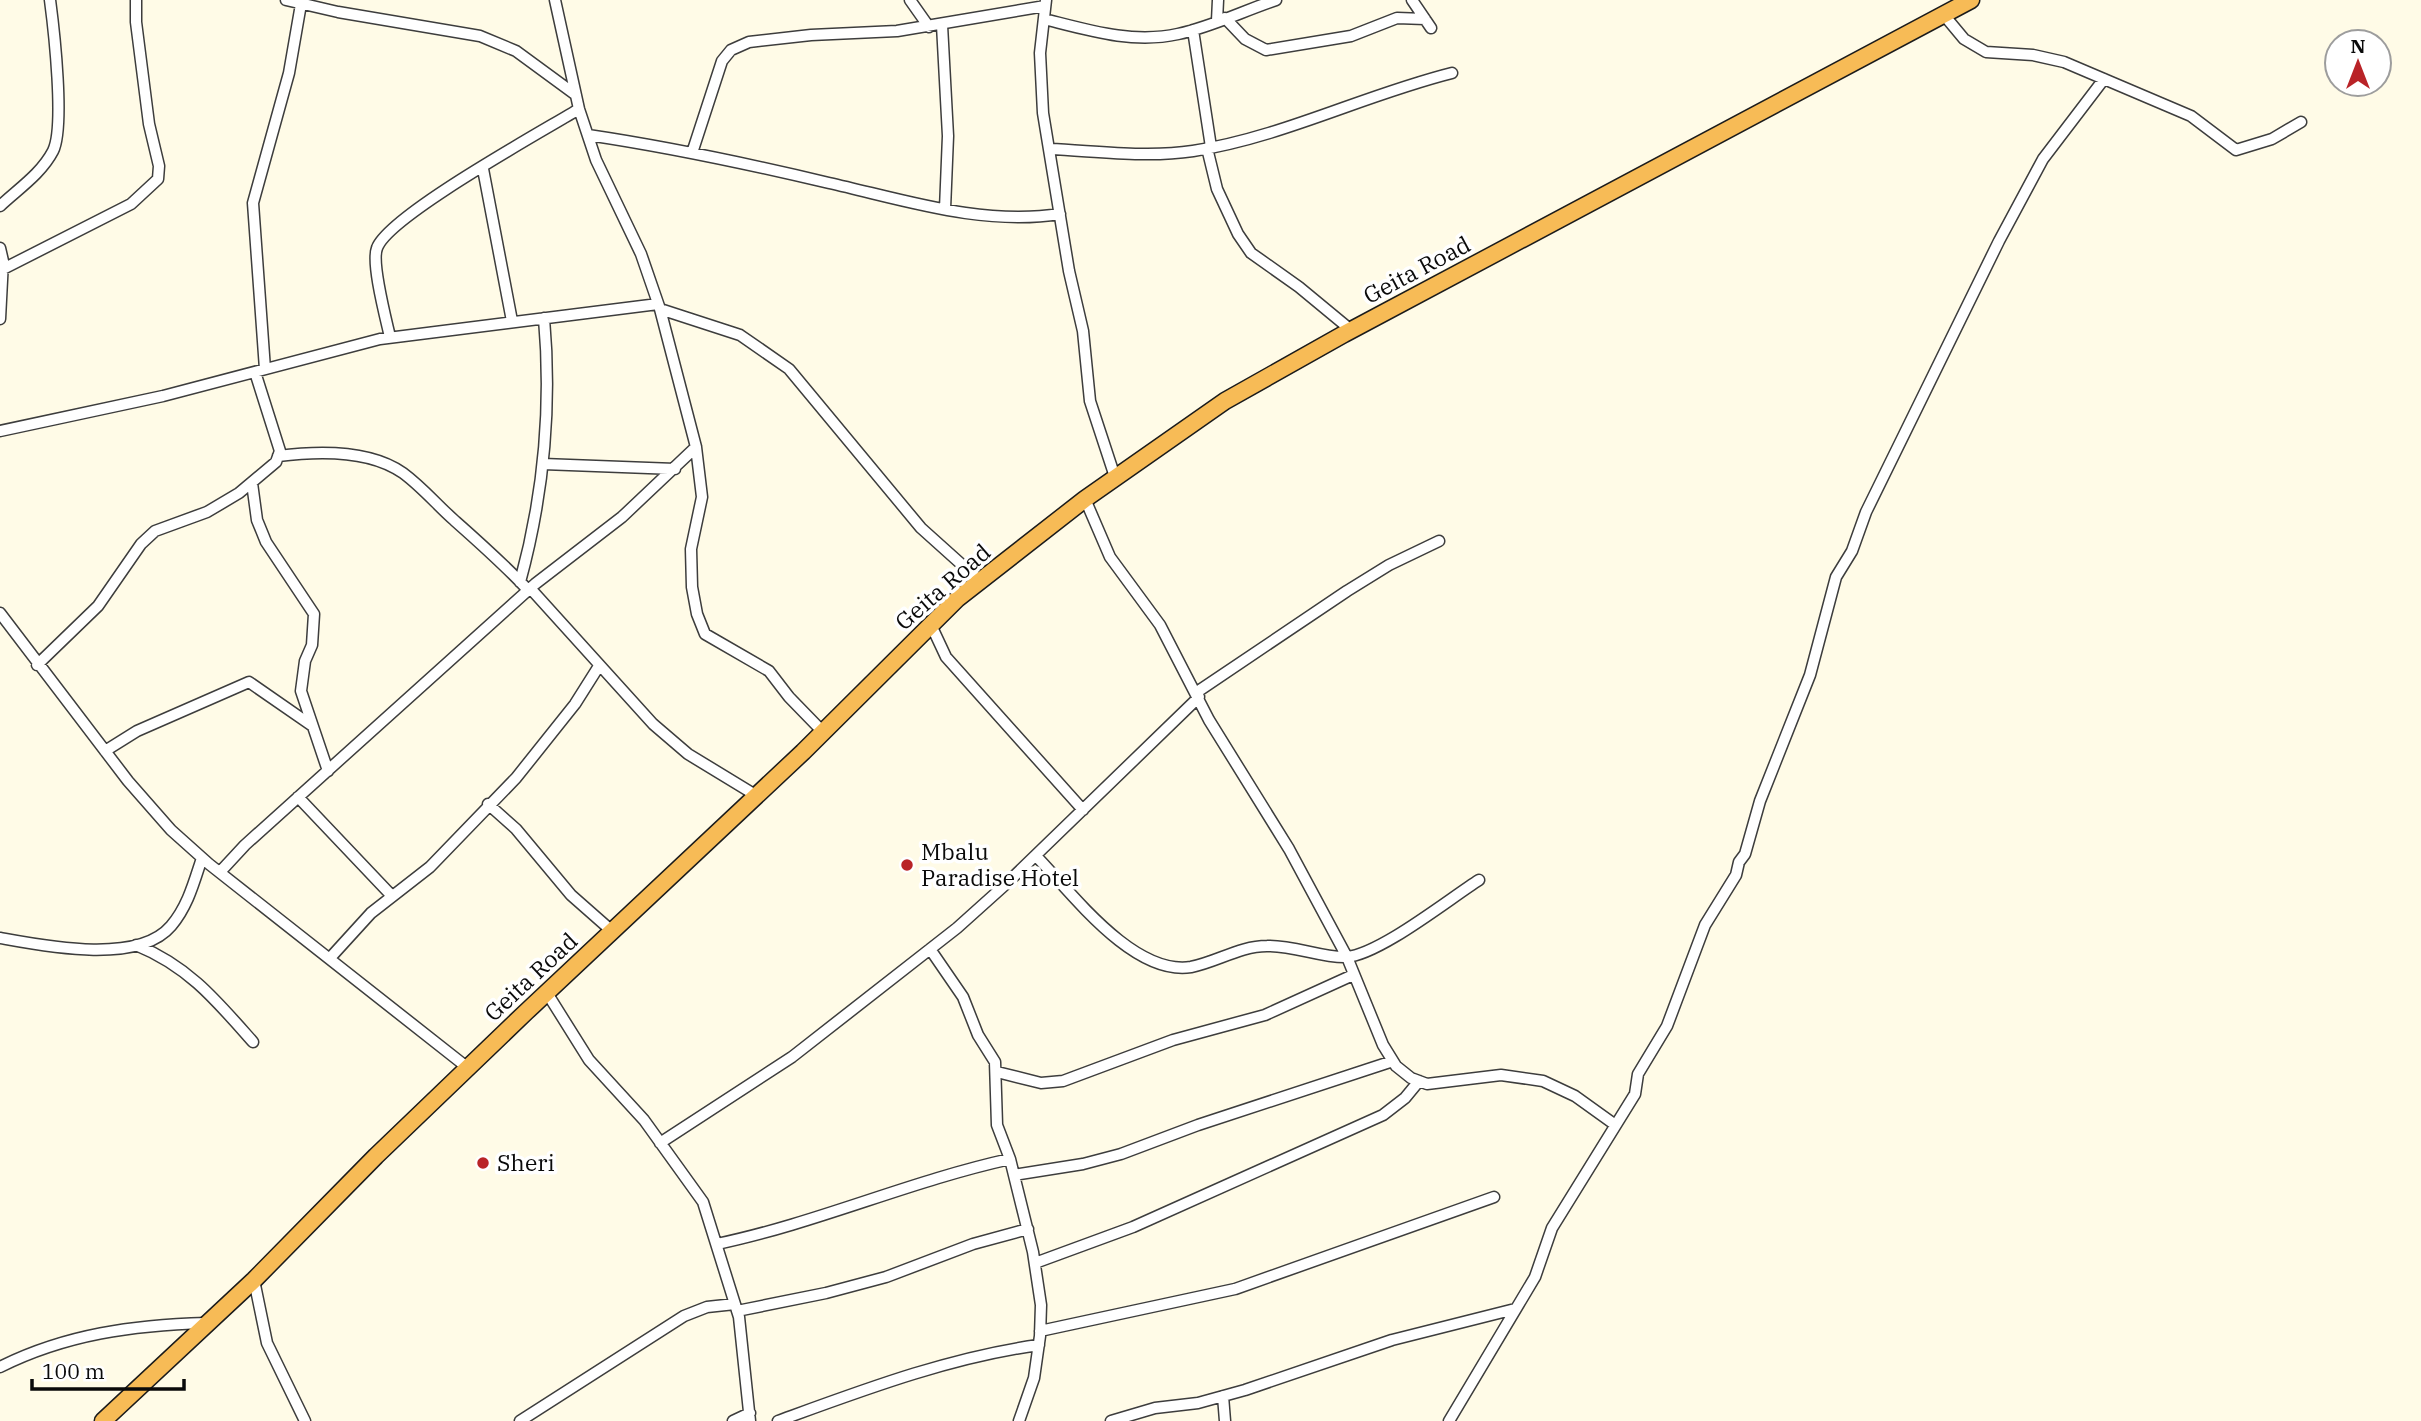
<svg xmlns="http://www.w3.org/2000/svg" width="2421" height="1421" viewBox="0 0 2421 1421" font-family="'IBM Plex Serif',serif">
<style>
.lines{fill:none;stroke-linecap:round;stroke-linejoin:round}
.minor-casing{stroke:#3d3d3d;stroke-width:13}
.trunk-casing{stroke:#1b1b1b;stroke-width:19}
.minor{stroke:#fff;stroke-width:10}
.trunk{stroke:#f7bb56;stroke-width:16}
.poi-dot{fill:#b92327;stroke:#fff;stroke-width:2.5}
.labels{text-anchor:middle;stroke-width:7;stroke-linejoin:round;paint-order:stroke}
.street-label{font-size:23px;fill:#0a0a0a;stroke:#fff}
.poi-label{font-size:23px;fill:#0a0a0a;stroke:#fff;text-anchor:start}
</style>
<rect width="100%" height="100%" fill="#fffbe7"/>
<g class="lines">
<!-- minor casing -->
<g class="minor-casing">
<path id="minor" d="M286,0L338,12L480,36L516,51L576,95
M555,0L579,109L596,160L641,254L660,309L696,447L702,497L691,549L692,587L697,614L705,634L769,671L789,697L823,732
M910,0L929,27
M1046,0L1040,53L1043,113L1069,271L1083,331L1090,401L1115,477
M1412,0L1431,28
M1944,15L1964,39L1986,52L2033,55L2064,62L2191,116L2236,150L2272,139L2301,122
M1225,18L1245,39L1266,50L1351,36L1397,18L1425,19
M1044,19C1088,30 1132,44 1178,34C1211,27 1243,11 1276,0
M1217,21L1218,0
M942,25L948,136L945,209
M1193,30L1211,147
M588,135C669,147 749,164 829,183C905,200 982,226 1060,214
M1207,148L1217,189L1238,234L1251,253L1299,287L1351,330
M1050,149C1096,151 1147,158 1193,151C1283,137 1364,95 1452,73
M692,153L722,61L731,50L749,42L811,35L897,31L1045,6
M483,169L512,321
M0,206C18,189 41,174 53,151C65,127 54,30 50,0
M0,248L3,261L0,319
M3,269L131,204L158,179L159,166L149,124L136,22V0
M660,309L740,335L789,369L921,528L980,581
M390,337C386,319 371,263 377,248C388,216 543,131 579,109
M265,369L253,203L289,73L301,4
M0,431L163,396L380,339L658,304
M278,456C317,451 369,449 403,473C422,487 437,505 454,520C480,543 505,565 528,590
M543,464L675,469
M252,483L257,520L266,542L314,614L312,645L305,661L301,691L328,771
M1085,499L1110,557L1160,625L1209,720L1289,849L1347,957L1383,1045L1396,1066L1411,1078L1427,1084L1501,1075L1543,1081L1575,1096L1614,1124
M520,582C544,494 552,408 544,318
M530,588L653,724L688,754L757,796
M0,613L128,781L171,830L209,864L468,1068
M931,625L946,657L1083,810
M37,665L98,606L141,544L155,531L207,512L239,493L276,462L280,451L255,372
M1197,692L1347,591L1389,565L1439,541
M105,751L137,731L249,682L311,725
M298,797L391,895
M488,804L516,829L571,895L613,932
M1036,856C1072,893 1133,976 1191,967C1217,962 1240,946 1267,946C1293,945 1322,958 1346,957C1379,955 1449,899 1479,880
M220,872L245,845L535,584L622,517L696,447
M0,938C44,946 138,965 171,926C188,906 194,882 202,858
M136,945C188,966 216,1000 253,1042
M930,949L963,997L978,1035L995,1062L997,1125L1010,1159L1033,1252L1041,1305L1040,1336L1034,1378L1019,1421
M330,958L371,913L430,867L516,778L575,704L599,666
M547,993L589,1060L644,1120L703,1202L739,1317L750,1421
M997,1072L1041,1083L1063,1081L1173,1040L1265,1015L1353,975
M660,1143L792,1057L957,928L1006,884L1199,697
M1014,1175L1083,1164L1121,1154L1198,1125L1393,1061
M717,1244C817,1223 910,1181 1010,1159
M1035,1263L1133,1227L1383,1115L1405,1098L1419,1081
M254,1280L267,1343L305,1421
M737,1311L826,1293L886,1277L973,1244L1028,1229
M1040,1331L1235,1289L1494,1197
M0,1367C66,1334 134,1325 206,1323
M1223,1396L1225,1421
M520,1421L684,1316L707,1307L735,1304
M733,1421L750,1413
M778,1421C863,1390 950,1357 1039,1345
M1111,1421L1155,1408L1198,1403L1245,1390L1392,1340L1515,1309
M1449,1421L1535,1277L1552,1228L1635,1094L1638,1074L1667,1026L1705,925L1736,875L1739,862L1745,854L1760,801L1810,675L1836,577L1852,551L1866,512L1999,241L2043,159L2104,79"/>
</g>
<!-- trunk casing -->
<g class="trunk-casing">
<path id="trunk" d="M103,1421L254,1280L376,1156L526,1012L803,752L957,599L1085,499L1225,401L1344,334L1971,0"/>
</g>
<!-- minor -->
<use href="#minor" class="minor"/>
<!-- trunk -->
<use href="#trunk" class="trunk"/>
</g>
<!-- markers -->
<g class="poi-dot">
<circle cx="907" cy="865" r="7"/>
<circle cx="483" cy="1163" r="7"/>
</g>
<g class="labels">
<!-- street labels -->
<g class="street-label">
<text transform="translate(1417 270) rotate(-28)" y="8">Geita Road</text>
<text transform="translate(943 587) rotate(-41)" y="8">Geita Road</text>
<text transform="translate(531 977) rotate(-43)" y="8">Geita Road</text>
</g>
<!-- poi labels -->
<g class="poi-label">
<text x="921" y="860">Mbalu<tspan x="921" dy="26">Paradise Hotel</tspan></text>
<text x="497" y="1171">Sheri</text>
</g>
</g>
<!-- north arrow -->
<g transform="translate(2358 63)"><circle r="33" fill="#ffffff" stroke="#9d9d9d" stroke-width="2"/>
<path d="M0-5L12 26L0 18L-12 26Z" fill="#b92327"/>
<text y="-10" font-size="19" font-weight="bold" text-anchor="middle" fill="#0a0a0a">N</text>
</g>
<!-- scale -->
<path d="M32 1379v10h152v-10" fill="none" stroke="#0a0a0a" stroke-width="3.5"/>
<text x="42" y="1379" font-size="21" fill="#0a0a0a" stroke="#ffffff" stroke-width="5" paint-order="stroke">100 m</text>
</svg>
